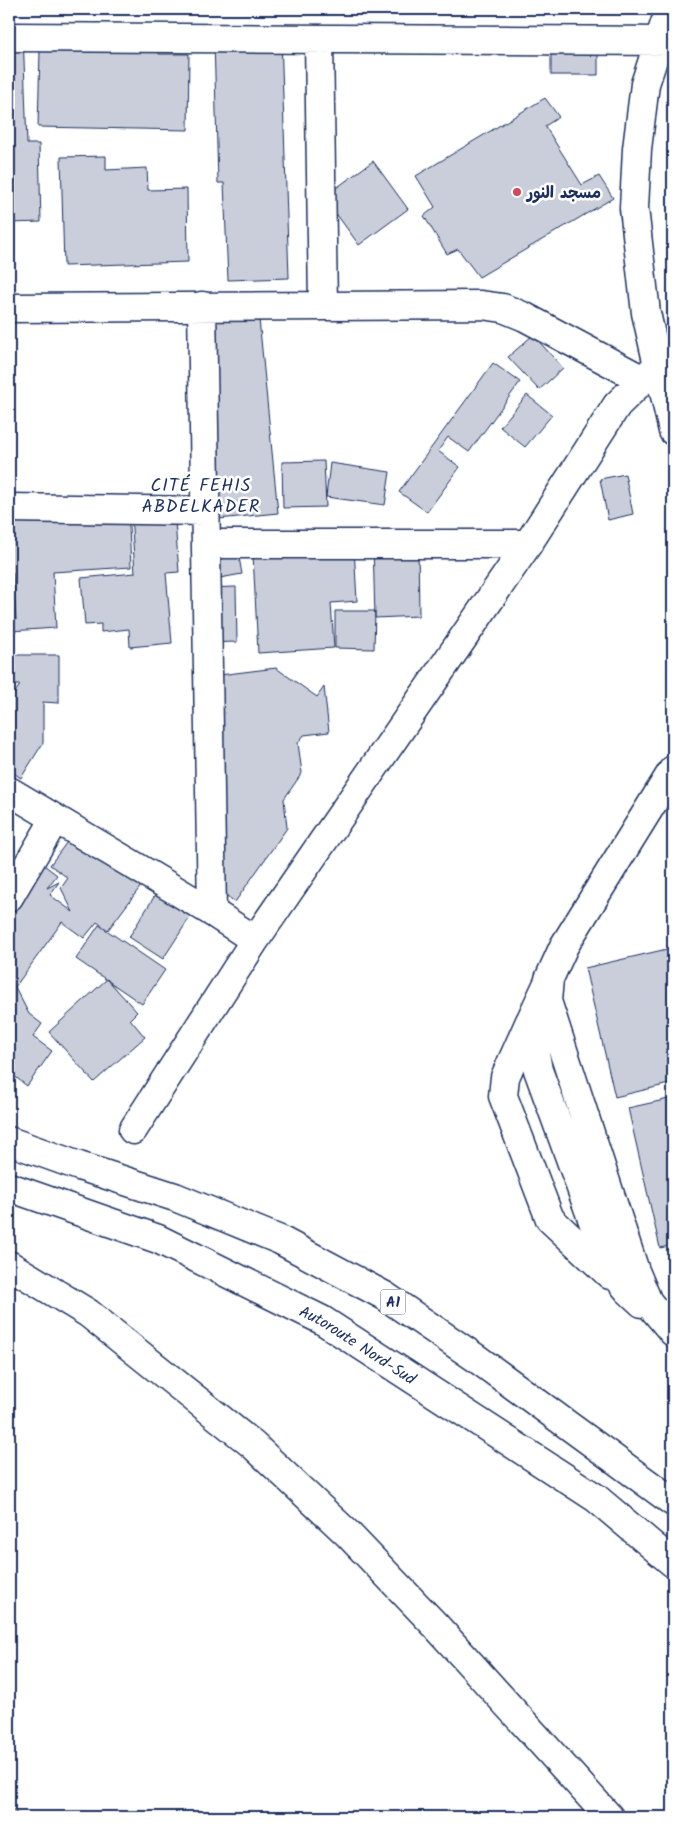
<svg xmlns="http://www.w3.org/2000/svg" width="682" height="1826" viewBox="0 0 682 1826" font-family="Kalam,'Playpen Sans Arabic',sans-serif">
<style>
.building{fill:#caceda;stroke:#1b2f5e}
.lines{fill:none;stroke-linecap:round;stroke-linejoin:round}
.minor-casing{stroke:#1b2f5e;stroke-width:31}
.highway-casing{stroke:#1b2f5e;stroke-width:31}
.minor{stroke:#fff;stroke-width:28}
.highway{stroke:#fff;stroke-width:28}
.poi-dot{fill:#d1495b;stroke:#fff;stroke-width:2}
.labels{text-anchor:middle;stroke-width:5;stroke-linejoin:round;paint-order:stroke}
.shield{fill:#fff;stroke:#5f6d8e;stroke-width:1}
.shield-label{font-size:15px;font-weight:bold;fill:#1b2f5e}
.poi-label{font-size:16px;font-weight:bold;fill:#1b2f5e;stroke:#fff;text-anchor:start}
.street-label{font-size:16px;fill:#1b2f5e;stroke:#fff}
.neighbourhood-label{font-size:18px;letter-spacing:1px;fill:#1b2f5e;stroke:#fff}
</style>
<rect width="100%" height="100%" fill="#fff"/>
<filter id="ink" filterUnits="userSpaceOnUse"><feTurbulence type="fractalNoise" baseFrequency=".02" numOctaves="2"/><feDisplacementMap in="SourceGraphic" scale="10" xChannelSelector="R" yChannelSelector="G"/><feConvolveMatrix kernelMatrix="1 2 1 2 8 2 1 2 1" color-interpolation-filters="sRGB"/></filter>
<g filter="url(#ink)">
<!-- building -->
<path class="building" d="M9,32H23L27,144H39L41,222L9,223Z
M281,37L289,278L228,280L224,183H218L214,40Z
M159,39V54H189L188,130L38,127L40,50Z
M551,45H598V75H551Z
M545,98L559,117L545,126L582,185L599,176L613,198L479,277L458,249L447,254L424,216L435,207L416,176Z
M106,156V170L147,168L148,190L187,189L188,262L64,266L61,157Z
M373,161L408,209L359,245L324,197Z
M238,300L240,321L259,319L278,513L208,520L197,304Z
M533,335L563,368L539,390L508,357Z
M493,363L520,382L469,452L448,437L438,451L460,467L427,512L399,492Z
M527,395L552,415L525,447L500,427Z
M324,461L326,507L283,508L282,462Z
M330,463L390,472L385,505L326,497Z
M625,474L633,514L608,520L600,479Z
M173,496L179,572L166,573L172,643L130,647L129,629L101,632V624L85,625L81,578L135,573L130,499Z
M128,505L131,567L53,572L56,628L11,631L12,649H9V621L16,620L13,573H9V511Z
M418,542L419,616L375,618L373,544Z
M237,546L242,574L203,581L199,553Z
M354,547L357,601L331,603L334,648L258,653L253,554Z
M236,587L237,642L202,643V588Z
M335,611H375L374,649L335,648Z
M9,655H59V703L43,702V743L21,778L9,770V701L20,685H9Z
M276,668L317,697L324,687L329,732L304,735L298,743L302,773L284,799L287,828L235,902L220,891L195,678Z
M72,835L141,886L108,930L97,922L84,938L62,922L15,987L29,1014L42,1024L33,1037L52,1051L27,1086L9,1072V896L27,852L57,875L47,888L59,882L50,895L73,912L61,888L68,878L50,865Z
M159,889L194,911L163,959L129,937Z
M99,925L165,970L142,1004L76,959Z
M667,949L673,976V1083L615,1097L585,968Z
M107,979L137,1012L130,1019L145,1037L94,1082L49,1032Z
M673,1098V1245L660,1248L628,1108Z
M11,1807L20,1817H9V1809Z"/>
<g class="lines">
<!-- minor casing -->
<g class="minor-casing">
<path id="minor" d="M672,9L665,23L645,84L637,149L634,208L646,313L673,431
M9,37L673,41
M319,39L323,306
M202,306L212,912
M9,308L481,305L503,308L525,317L643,380
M9,508L205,511
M206,544H528
M673,770L564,946L549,979L547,1001L635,1271L648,1302L673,1332
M9,791L212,912L255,940
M9,897L55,819
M548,983L532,1017L531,1032L538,1070L610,1268L628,1290L642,1303
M530,1021L505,1077L503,1096L550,1219L610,1275
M133,1130L255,940L528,544L617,405L658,365L673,359
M9,1265L88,1313L253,1445L348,1534L437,1627L609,1817"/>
</g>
<!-- highway casing -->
<g class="highway-casing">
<g id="highway">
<path d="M9,1141L79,1166L175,1197L280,1240L385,1296L476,1358L673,1502"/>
<path id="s1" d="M9,1187L158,1239L322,1320L596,1498L673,1563"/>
</g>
</g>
<!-- minor -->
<use href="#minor" class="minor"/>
<!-- highway -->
<use href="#highway" class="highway"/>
</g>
</g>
<!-- markers -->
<circle class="poi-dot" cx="517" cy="192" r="5"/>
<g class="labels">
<!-- shield labels -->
<rect class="shield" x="380.5" y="1289.5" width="25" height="25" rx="4"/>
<g class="shield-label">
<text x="393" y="1307">A1</text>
</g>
<!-- poi labels -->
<g class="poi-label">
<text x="527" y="198">مسجد النور</text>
</g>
<!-- street labels -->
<g class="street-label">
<text dy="6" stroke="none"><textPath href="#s1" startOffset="384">Autoroute Nord-Sud</textPath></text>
</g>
<!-- neighbourhood labels -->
<g class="neighbourhood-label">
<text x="201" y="491">CITÉ FEHIS<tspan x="201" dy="21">ABDELKADER</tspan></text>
</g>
</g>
<!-- margin -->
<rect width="682" height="1826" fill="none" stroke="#fff" stroke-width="30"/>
<rect x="15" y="15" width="652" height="1796" fill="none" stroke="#1b2f5e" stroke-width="2" filter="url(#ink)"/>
</svg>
